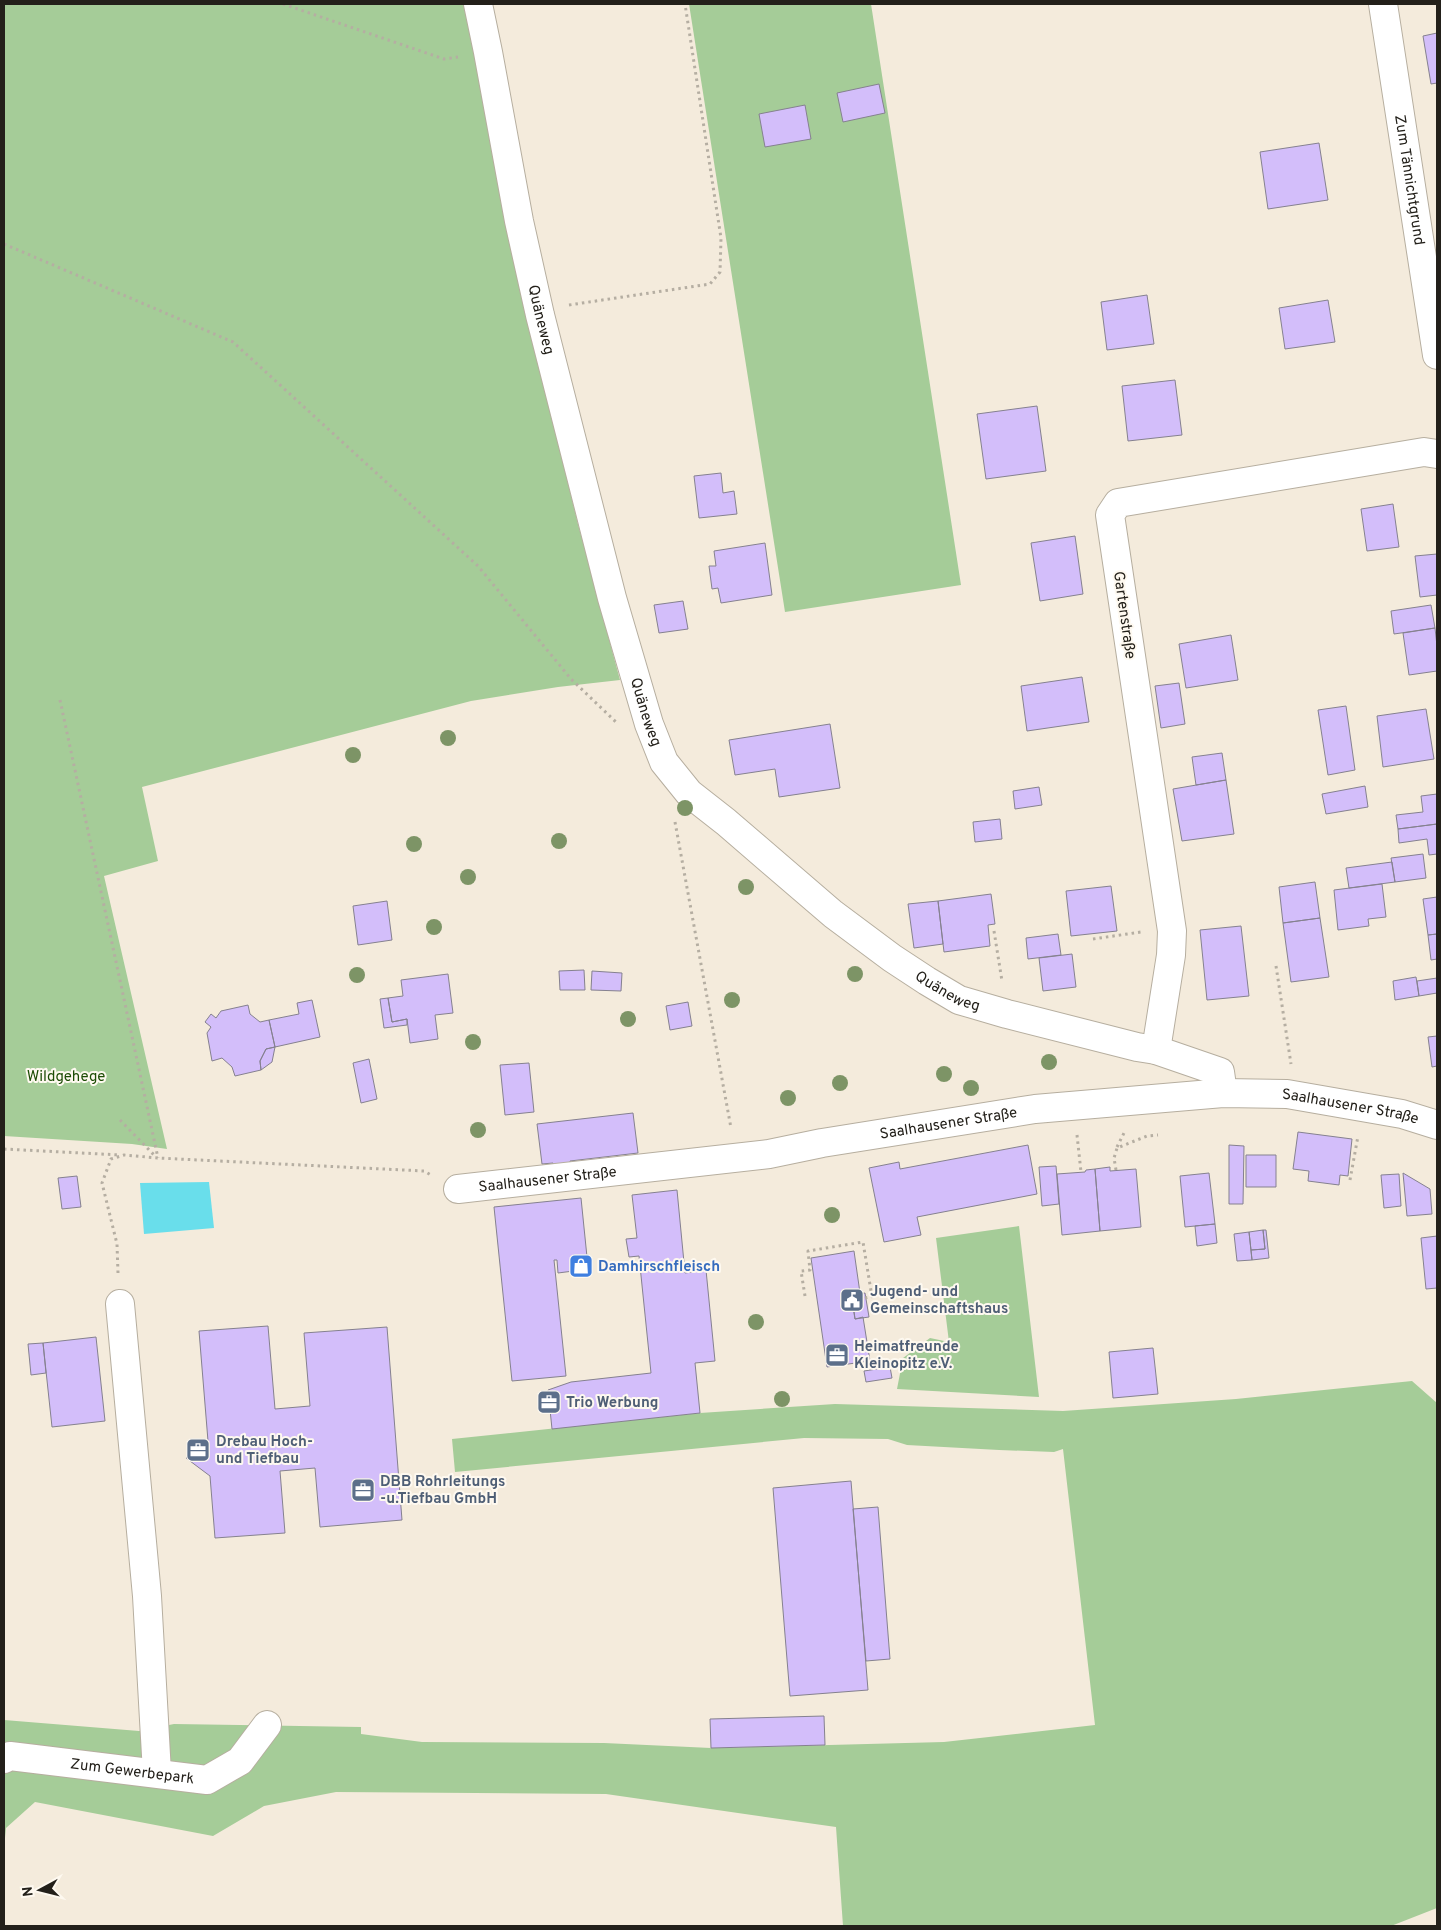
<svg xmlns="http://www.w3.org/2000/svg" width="1441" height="1930" viewBox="0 0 1441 1930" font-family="Overpass,sans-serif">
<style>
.green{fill:#a5cc98}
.water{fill:#69deeb}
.building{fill:#d3befa;stroke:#85818f}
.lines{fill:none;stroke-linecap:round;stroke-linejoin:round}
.minor-casing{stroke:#b6ae9f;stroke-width:30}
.path{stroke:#b5aea2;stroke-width:3;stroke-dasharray:2.5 4;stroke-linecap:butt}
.minor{stroke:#fff;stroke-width:28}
.tree{fill:#7d9466}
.labels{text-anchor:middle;stroke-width:4;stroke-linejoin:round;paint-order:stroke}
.street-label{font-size:15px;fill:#23201a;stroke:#fef9f0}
.park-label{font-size:15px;fill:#1c4c05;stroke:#fef9f0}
.shop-label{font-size:15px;font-weight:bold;fill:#366cbe;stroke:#fef9f0;text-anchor:start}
.service-label{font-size:15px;font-weight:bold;fill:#4e5e75;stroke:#fef9f0;text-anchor:start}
</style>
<rect width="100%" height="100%" fill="#f4ebdc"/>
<!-- green -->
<path class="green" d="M4,4H467L531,332L578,524L620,680L558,687L471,701L142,787L158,861L104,876L167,1149L132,1144L4,1136Z
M689,4H871L961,585L785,612Z
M1019,1226L1039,1397L897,1389L903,1358L930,1338L949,1342L936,1238Z
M1412,1381L1437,1403V1908L1391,1926H843L836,1827L606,1794L336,1792L264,1806L213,1836L35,1802L6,1828L4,1848V1720L139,1731L174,1724L361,1727V1734L422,1742L604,1743L711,1748L944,1742L1095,1725L1063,1449L1054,1452L999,1450L907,1445L888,1439L804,1438L455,1472L452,1439L700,1413L835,1404L1063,1411L1236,1399Z"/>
<!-- water -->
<path class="water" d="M209,1182L214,1228L144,1234L140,1183Z"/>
<!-- building -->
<path class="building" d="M1437,33V83L1431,84L1423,36Z
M879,84L885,113L843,122L837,93Z
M805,105L811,139L765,147L759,114Z
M1319,143L1328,200L1268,209L1260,152Z
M1147,295L1154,344L1107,350L1101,302Z
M1328,300L1335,342L1285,349L1279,308Z
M1175,380L1182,435L1128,441L1122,386Z
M1037,406L1046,471L986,479L977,414Z
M721,473L723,493L734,491L737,514L699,518L694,476Z
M1393,504L1399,547L1367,551L1361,509Z
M1075,536L1083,594L1040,601L1031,543Z
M765,543L772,595L721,603L718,588L712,589L709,566H716L714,551Z
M1437,554V595L1420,597L1415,556Z
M683,601L688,629L659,633L654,605Z
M1431,605L1435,628L1394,634L1391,611Z
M1435,628L1437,646V671L1409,675L1403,633Z
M1231,635L1238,680L1186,688L1179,644Z
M1082,677L1089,722L1027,731L1021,686Z
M1179,683L1185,724L1161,728L1155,686Z
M1346,706L1355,770L1328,775L1318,710Z
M1426,709L1434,759L1383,767L1377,716Z
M830,724L840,788L779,797L775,769L735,775L729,740Z
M1222,753L1226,780L1196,785L1192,757Z
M1226,780L1234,834L1182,841L1173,789Z
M1365,786L1368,807L1326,814L1322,794Z
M1039,787L1042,805L1015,809L1013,791Z
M1437,794V824L1398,829L1396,815L1423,812L1421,796Z
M1000,819L1002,839L975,842L973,822Z
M1437,824V854L1429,855L1427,839L1399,843L1398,829Z
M1423,854L1426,878L1395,882L1391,858Z
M1392,862L1395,882L1349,888L1346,868Z
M1315,882L1320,918L1283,923L1279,887Z
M1382,884L1386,917L1368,919L1369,926L1338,930L1334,890Z
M1111,886L1117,931L1071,936L1066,891Z
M991,894L995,924L988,925L990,946L944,952L938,901Z
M1437,897V934L1428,935L1423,899Z
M387,901L392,940L358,945L353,906Z
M938,901L943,944L914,948L908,904Z
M1320,918L1329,977L1291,982L1283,923Z
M1241,926L1249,996L1207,1000L1200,930Z
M1058,934L1061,955L1028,959L1026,938Z
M1437,934V959L1431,960L1428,935Z
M1072,954L1076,987L1043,991L1039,958Z
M584,970L585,990H560L559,971Z
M592,971L622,973L621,991L591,990Z
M448,974L453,1013L435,1015L438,1039L410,1043L407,1019L392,1022L388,998L403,996L401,980Z
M1416,977L1419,996L1395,1000L1393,981Z
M1437,978V993L1419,996L1417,981Z
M388,998L392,1022L407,1019V1025L384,1028L380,999Z
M312,1000L320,1037L275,1047L269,1020L299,1014L297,1003Z
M688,1002L692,1026L670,1030L666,1006Z
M248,1005L250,1014L260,1022L269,1020L275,1047L266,1049L260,1061L261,1070L235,1076L232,1067L222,1058L212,1061L207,1033L211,1027L205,1022L211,1014L216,1018L221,1011Z
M1437,1036V1066L1432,1067L1428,1037Z
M275,1047L272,1062L261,1070L260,1061L266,1049Z
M369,1059L377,1099L361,1103L353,1063Z
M529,1063L534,1112L505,1115L500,1065Z
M633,1113L638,1153L570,1161L571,1170L554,1172L553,1163L542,1164L537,1124Z
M1298,1132L1352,1139L1348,1176L1340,1175L1339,1185L1308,1181L1309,1171L1293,1169Z
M1028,1145L1037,1194L917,1217L921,1235L884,1242L869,1168L899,1162L900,1169Z
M1229,1145L1244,1146L1243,1204H1229Z
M1246,1155H1276V1187H1246Z
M1056,1166L1059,1204L1042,1206L1039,1167Z
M1110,1167V1171L1136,1169L1141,1227L1100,1231L1095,1169Z
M1095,1169L1100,1231L1062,1235L1057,1174L1085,1172L1086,1170Z
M1209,1173L1215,1224L1185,1227L1180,1176Z
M1403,1173L1430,1189L1432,1214L1407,1216Z
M1399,1174L1401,1206L1384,1208L1381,1175Z
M77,1176L81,1207L62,1209L58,1178Z
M677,1190L685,1273L706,1270L715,1361L695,1363L700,1413L552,1429L548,1390L571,1382L651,1373L639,1256L629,1257L626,1239L637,1238L632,1195Z
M581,1198L587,1257L580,1258L581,1270L558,1273L557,1260H554L566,1376L512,1381L494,1207Z
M1215,1224L1217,1243L1197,1246L1195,1226Z
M1263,1230H1266L1269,1258L1252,1260L1251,1250L1265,1249Z
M1263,1230L1265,1249L1251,1250L1249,1232Z
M1249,1232L1252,1260L1237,1261L1234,1234Z
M1437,1236V1288L1426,1289L1421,1238Z
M854,1251L860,1293L852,1295L853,1307L855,1319L863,1317L870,1361L827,1367L811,1258Z
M865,1293L869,1317L855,1319L852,1295Z
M268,1326L275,1409L310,1406L304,1333L387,1327L402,1520L320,1527L315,1468L280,1471L285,1533L215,1538L210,1476L186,1458L208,1441L199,1331Z
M96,1337L105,1421L52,1427L43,1343Z
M43,1343L46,1373L31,1375L28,1344Z
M1153,1348L1158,1394L1113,1398L1109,1352Z
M890,1367L892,1378L866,1382L864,1371Z
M851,1481L868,1690L790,1696L773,1488Z
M878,1507L890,1659L866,1661L853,1509Z
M824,1716L825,1745L711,1748L710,1719Z"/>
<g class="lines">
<!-- minor casing -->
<g class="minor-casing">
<g id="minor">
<path id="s1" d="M478,4L488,52L519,221L540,315L612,598L649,724L664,762L689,793L726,822L833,914L892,958L927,981L959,1000L1007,1014L1137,1047L1156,1050L1220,1072L1223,1093"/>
<path id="s2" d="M1383,4L1437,355"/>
<path d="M1156,1050L1171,955L1172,931L1110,515L1118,503L1424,452L1437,454"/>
<path id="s3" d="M458,1189L769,1154L822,1143L1035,1109L1223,1093L1287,1094L1402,1114L1437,1125"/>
<path d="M120,1304L147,1596L157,1773"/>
<path id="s4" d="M4,1759L10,1756L207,1780L240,1761L267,1725"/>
</g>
</g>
<!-- path -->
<path class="path" d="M283,4L444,59L458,57
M4,244L233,342L478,566L571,679L616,722
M569,305L710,284L720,272L721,238L685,4
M60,700L158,1158
M675,822L731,1128
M994,931L1002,981
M1093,939L1141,932
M1276,966L1291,1064
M120,1120L157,1158
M1077,1135L1081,1172
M1117,1147L1124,1133
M4,1149L120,1155
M1116,1170L1114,1158L1117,1148L1147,1136L1158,1135
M1350,1180L1358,1136
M118,1273L117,1244L102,1183L111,1159L124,1155L158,1158L424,1171L431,1175
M911,1292L922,1291
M805,1296L801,1271L810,1270L808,1251L863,1242L872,1297
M852,1300L876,1296"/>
<!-- minor -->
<use href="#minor" class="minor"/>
</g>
<!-- trees -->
<g class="tree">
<circle cx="448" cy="738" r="8"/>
<circle cx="353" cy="755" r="8"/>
<circle cx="685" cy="808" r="8"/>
<circle cx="559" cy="841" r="8"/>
<circle cx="414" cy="844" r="8"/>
<circle cx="468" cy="877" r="8"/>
<circle cx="746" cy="887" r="8"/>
<circle cx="434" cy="927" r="8"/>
<circle cx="855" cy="974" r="8"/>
<circle cx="357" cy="975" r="8"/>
<circle cx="732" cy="1000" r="8"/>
<circle cx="628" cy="1019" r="8"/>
<circle cx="473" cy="1042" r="8"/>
<circle cx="1049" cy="1062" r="8"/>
<circle cx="944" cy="1074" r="8"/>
<circle cx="840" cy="1083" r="8"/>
<circle cx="971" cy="1088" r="8"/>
<circle cx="788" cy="1098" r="8"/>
<circle cx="478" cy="1130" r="8"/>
<circle cx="832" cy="1215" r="8"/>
<circle cx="756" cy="1322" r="8"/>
<circle cx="782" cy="1399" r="8"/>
</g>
<!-- icons -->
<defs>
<g id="shop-square" transform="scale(1.25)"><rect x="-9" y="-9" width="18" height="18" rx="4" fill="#3f7fe0" stroke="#fef9f0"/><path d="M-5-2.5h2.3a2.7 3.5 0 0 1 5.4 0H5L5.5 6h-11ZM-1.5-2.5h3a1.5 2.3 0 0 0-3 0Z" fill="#fff"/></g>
<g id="civic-square" transform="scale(1.25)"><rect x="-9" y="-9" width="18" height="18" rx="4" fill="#5c6f8a" stroke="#fef9f0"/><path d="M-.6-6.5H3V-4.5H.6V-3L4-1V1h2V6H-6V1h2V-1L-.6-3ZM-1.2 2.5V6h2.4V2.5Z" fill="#fff"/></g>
<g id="office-square" transform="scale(1.25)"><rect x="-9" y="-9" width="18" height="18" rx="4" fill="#5c6f8a" stroke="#fef9f0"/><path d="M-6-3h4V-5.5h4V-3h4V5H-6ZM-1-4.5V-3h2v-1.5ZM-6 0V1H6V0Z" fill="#fff"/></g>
</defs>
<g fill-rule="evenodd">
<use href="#shop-square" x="581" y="1266"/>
<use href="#civic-square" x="852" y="1300"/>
<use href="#office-square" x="837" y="1355"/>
<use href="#office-square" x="549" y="1402"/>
<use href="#office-square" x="198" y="1450"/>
<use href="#office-square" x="363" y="1490"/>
</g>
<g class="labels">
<!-- street labels -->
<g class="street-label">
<text dy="5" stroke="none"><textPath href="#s2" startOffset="178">Zum Tännichtgrund</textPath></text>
<text dy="5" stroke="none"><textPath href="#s1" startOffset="322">Quäneweg</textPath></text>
<text transform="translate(1125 615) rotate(82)" y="5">Gartenstraße</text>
<text dy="5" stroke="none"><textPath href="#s1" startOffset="728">Quäneweg</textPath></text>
<text dy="5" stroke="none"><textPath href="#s1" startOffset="1148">Quäneweg</textPath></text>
<text dy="5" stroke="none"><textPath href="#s3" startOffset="900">Saalhausener Straße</textPath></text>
<text dy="5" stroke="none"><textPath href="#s3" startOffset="495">Saalhausener Straße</textPath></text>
<text dy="5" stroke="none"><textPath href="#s3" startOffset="90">Saalhausener Straße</textPath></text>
<text dy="5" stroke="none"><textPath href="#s4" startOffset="130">Zum Gewerbepark</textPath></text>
</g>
<!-- park labels -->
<g class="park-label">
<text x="66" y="1081">Wildgehege</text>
</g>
<!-- shop labels -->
<g class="shop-label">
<text x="598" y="1271">Damhirschfleisch</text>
</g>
<!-- service labels -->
<g class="service-label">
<text x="870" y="1296">Jugend- und<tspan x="870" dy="17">Gemeinschaftshaus</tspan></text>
<text x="854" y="1351">Heimatfreunde<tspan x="854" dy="17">Kleinopitz e.V.</tspan></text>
<text x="566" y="1407">Trio Werbung</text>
<text x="216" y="1446">Drebau Hoch-<tspan x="216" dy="17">und Tiefbau</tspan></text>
<text x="380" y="1486">DBB Rohrleitungs<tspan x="380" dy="17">-u.Tiefbau GmbH</tspan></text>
</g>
</g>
<!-- border -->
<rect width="1441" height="1930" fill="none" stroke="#23201a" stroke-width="10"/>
<!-- north arrow -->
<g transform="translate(40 1890) rotate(263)" stroke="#fef9f0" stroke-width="4" paint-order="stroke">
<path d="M0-4L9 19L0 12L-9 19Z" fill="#23201a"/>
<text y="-8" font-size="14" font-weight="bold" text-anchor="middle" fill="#23201a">N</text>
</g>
</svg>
